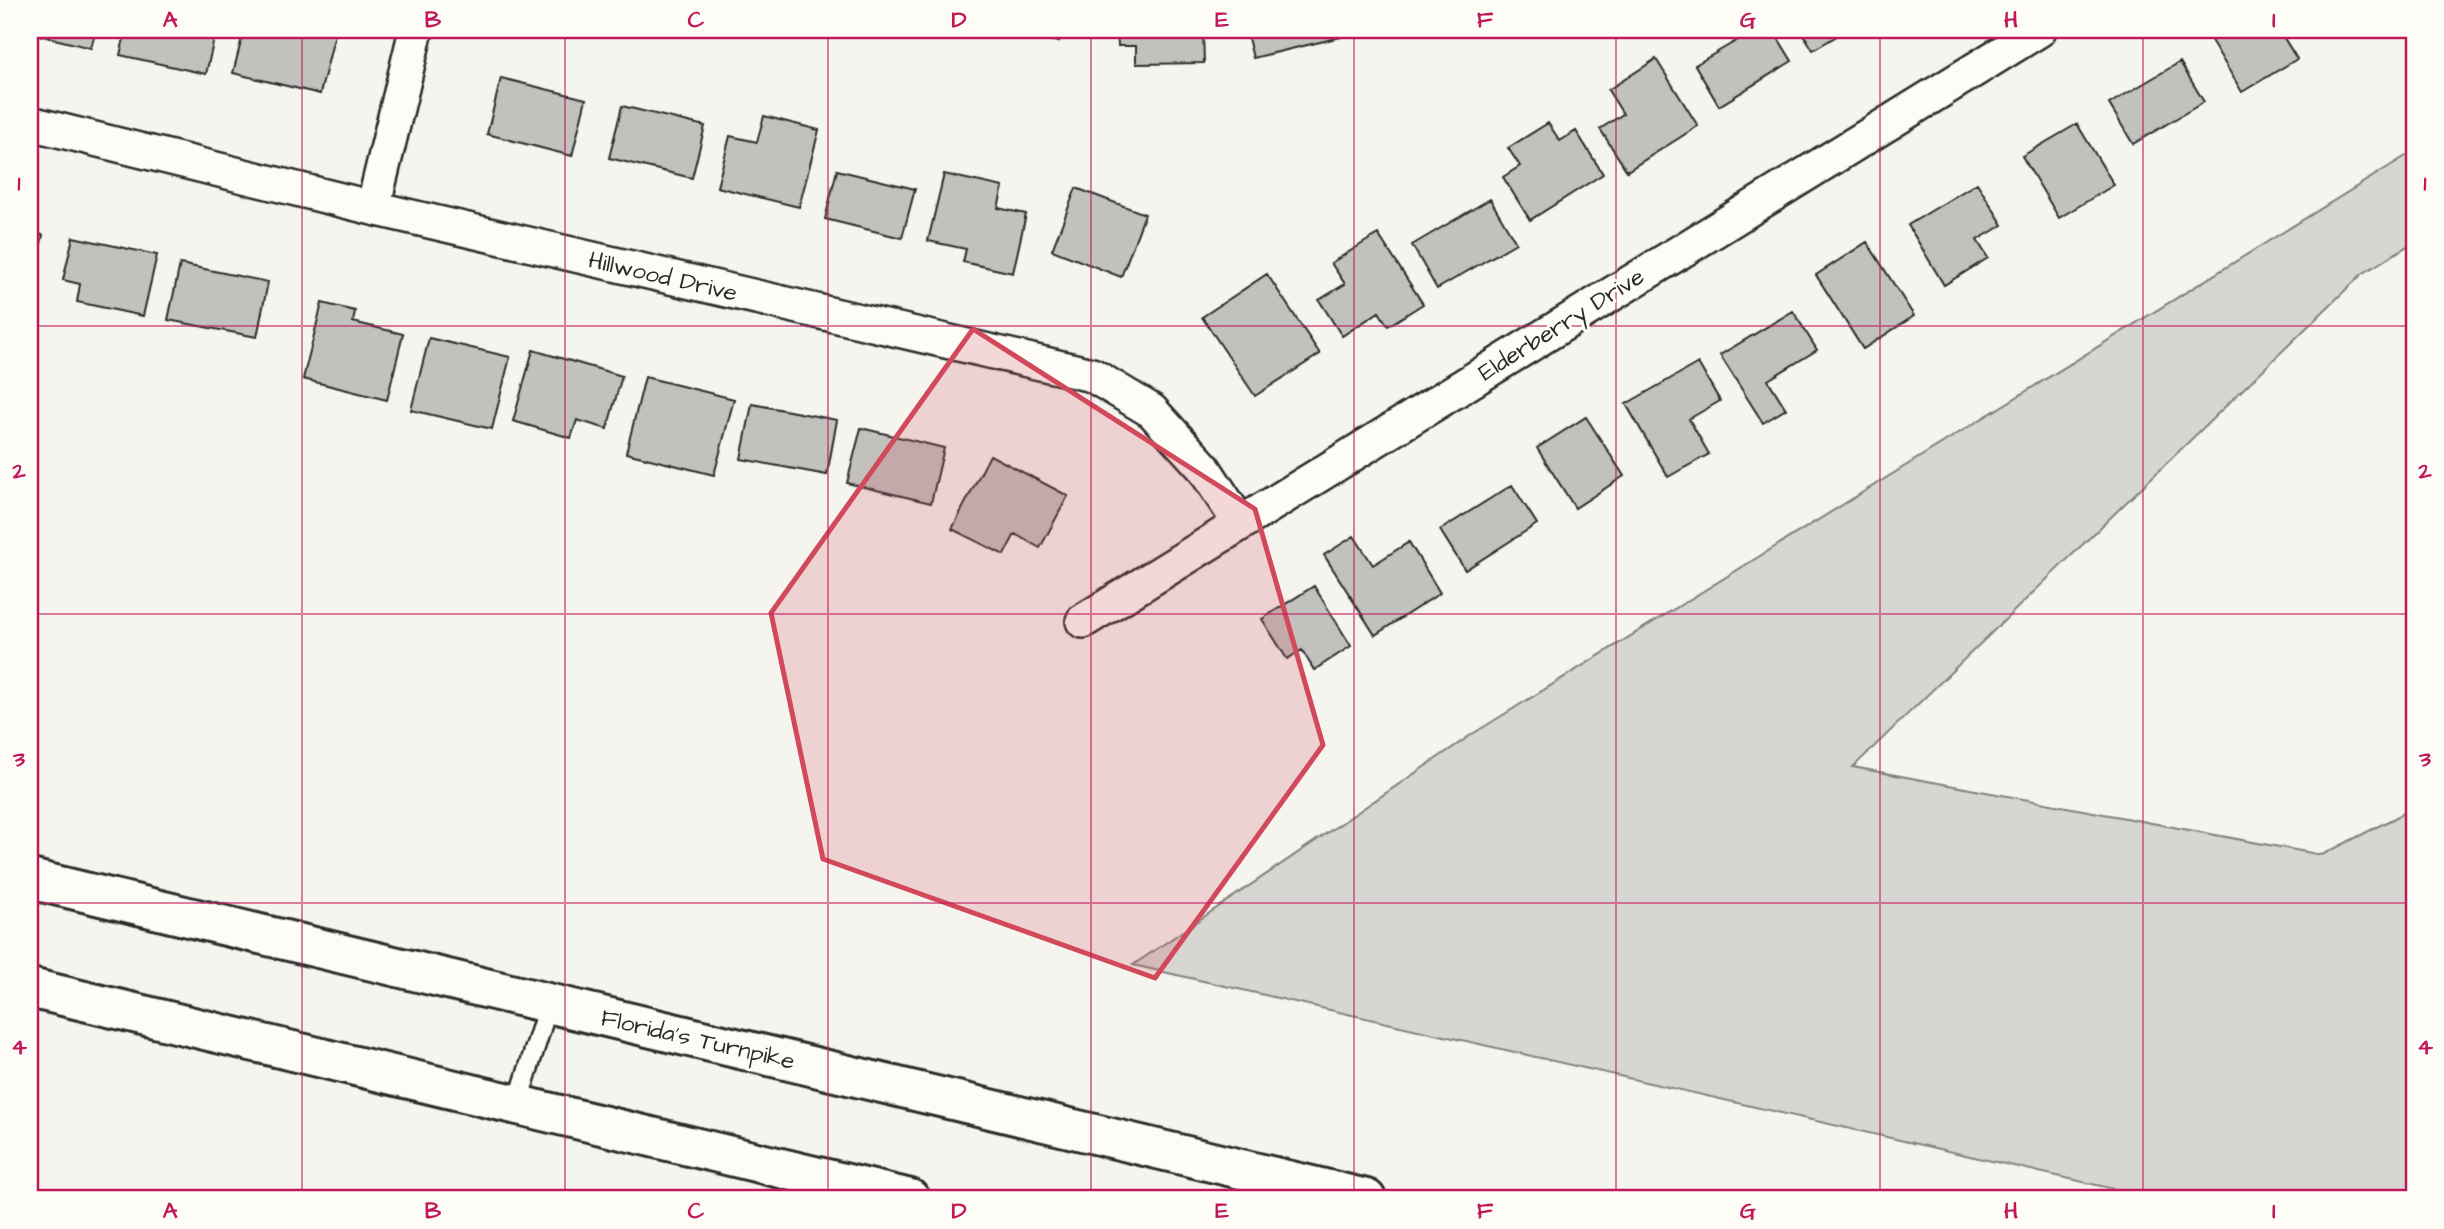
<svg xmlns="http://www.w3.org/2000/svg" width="2444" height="1229" viewBox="0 0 2444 1229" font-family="'Architects Daughter',sans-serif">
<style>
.green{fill:#d7d6d2;stroke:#81807e;stroke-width:2}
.building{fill:#c2c1be;stroke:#2b2b2b;stroke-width:2}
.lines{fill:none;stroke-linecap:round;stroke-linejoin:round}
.lane-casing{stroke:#2b2b2b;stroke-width:23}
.street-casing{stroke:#2b2b2b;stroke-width:38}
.highway-casing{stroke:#2b2b2b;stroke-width:44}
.lane{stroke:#fdfcf7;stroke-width:18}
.street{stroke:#fdfcf7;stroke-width:33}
.highway{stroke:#fdfcf7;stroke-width:38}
.marked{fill:#d1495b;fill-opacity:0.2;stroke:#d1495b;stroke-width:5;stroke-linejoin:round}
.grid{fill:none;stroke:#c2185b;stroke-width:2;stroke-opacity:0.55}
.labels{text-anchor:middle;stroke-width:6;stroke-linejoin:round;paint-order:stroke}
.street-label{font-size:24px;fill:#2b2b2b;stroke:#fdfcf7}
.neatline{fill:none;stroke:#c2185b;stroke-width:2.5}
.grid-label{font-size:23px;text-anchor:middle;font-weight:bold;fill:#c2185b}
</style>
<rect width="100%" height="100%" fill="#f5f4ef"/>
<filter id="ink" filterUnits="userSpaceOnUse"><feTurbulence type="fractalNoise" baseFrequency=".0143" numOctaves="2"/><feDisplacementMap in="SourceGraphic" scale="14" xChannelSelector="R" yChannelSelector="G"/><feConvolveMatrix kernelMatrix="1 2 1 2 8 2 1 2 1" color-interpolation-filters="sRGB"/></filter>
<g filter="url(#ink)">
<!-- green -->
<path class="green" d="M2414,151V242L2362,274L1853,767L2322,855L2414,808V1199H2158L1133,965L1474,733Z"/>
<!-- building -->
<path class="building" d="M30,30H96L91,48L30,33Z
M126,30H216L206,74L120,55Z
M244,30H336L320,94L233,73Z
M999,30H1061L1059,42Z
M1117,30H1203L1204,63L1136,64V46H1118Z
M1246,30H1339L1341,37L1253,58Z
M1755,30H1773L1792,61L1719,106L1695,65Z
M1801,30H1847L1813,50Z
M2210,30H2279L2297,59L2242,92L2206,32Z
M1656,59L1698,126L1627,171L1600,129L1623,114L1608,90Z
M2180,62L2204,102L2133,144L2109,104Z
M501,78L586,99L572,156L487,134Z
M622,106L705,126L692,178L609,158Z
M764,116L819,130L799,207L717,187L730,136L757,142Z
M1548,123L1560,141L1576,131L1603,174L1530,220L1503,177L1520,166L1508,148Z
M2077,124L2114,185L2059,218L2022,156Z
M837,170L915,189L902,238L825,219Z
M944,174L1003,187L998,208L1026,214L1013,273L963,262L966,249L928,241Z
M1977,183L2003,225L1977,240L1988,258L1944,285L1908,225Z
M1076,188L1145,214L1121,277L1052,250Z
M1490,199L1516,243L1437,289L1412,245Z
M30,232L43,235L30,288Z
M1378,234L1423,304L1388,326L1379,312L1342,336L1319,300L1345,284L1331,263Z
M73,237L157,255L143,316L77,302L80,284L63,280Z
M1867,242L1914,316L1863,349L1816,275Z
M180,264L268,282L257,337L168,320Z
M1267,274L1320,354L1255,396L1202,317Z
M322,303L355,311L353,322L403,334L387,400L303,379Z
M1793,311L1817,350L1768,380L1786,409L1763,423L1720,355Z
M429,338L510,357L492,429L411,410Z
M533,350L622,376L607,429L577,420L571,438L513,421Z
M1698,363L1720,401L1689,419L1709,454L1668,477L1626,404Z
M645,377L734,399L714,475L626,453Z
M752,404L837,420L827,475L741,459Z
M1586,417L1624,476L1575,508L1537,448Z
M861,428L944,448L931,503L847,483Z
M990,455L1068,496L1040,548L1015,534L1004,555L952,529Z
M1512,485L1537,524L1465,570L1440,530Z
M1354,536L1373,565L1409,542L1440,593L1375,635L1324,555Z
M1314,586L1351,646L1314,670L1302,650L1287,659L1262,619Z"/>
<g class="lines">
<!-- lane casing -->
<g class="lane-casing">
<path id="lane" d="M517,1105L549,1003"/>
</g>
<!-- street casing -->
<g class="street-casing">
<path id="street" d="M30,123L373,208L1092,375L1152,411L1203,467L1239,522
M373,208L416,30
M1083,621L2039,30"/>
</g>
<!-- highway casing -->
<g class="highway-casing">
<path id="highway" d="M30,879L1366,1199
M30,988L910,1199"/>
</g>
<!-- lane -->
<use href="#lane" class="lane"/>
<!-- street -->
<use href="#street" class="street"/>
<!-- highway -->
<use href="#highway" class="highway"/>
</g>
</g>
<!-- marked area -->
<path class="marked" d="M973,329L1255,509L1323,745L1155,978L823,859L771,613Z"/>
<!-- grid -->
<path class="grid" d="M302,30V1199M565,30V1199M828,30V1199M1091,30V1199M1354,30V1199M1616,30V1199M1880,30V1199M2143,30V1199M30,326H2414M30,614H2414M30,903H2414"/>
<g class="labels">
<!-- street labels -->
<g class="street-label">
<text transform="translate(663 276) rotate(13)" y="8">Hillwood Drive</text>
<text transform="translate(1561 324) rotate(-32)" y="8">Elderberry Drive</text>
<text transform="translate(698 1039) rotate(13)" y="8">Florida's Turnpike</text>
</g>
</g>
<!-- margin -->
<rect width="2444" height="1229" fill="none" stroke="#fdfcf7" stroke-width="77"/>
<rect x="38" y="38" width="2368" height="1152" class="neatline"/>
<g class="grid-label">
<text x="170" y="27">A</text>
<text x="433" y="27">B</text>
<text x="696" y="27">C</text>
<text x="959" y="27">D</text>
<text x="1222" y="27">E</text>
<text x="1485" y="27">F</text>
<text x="1748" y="27">G</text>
<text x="2011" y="27">H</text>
<text x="2274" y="27">I</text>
<text x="19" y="190">1</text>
<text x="2425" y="190">1</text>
<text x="19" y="478">2</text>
<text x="2425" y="478">2</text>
<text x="19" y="766">3</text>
<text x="2425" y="766">3</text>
<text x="19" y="1054">4</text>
<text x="2425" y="1054">4</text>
<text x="170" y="1218">A</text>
<text x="433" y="1218">B</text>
<text x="696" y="1218">C</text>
<text x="959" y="1218">D</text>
<text x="1222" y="1218">E</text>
<text x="1485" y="1218">F</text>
<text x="1748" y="1218">G</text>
<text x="2011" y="1218">H</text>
<text x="2274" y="1218">I</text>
</g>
</svg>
